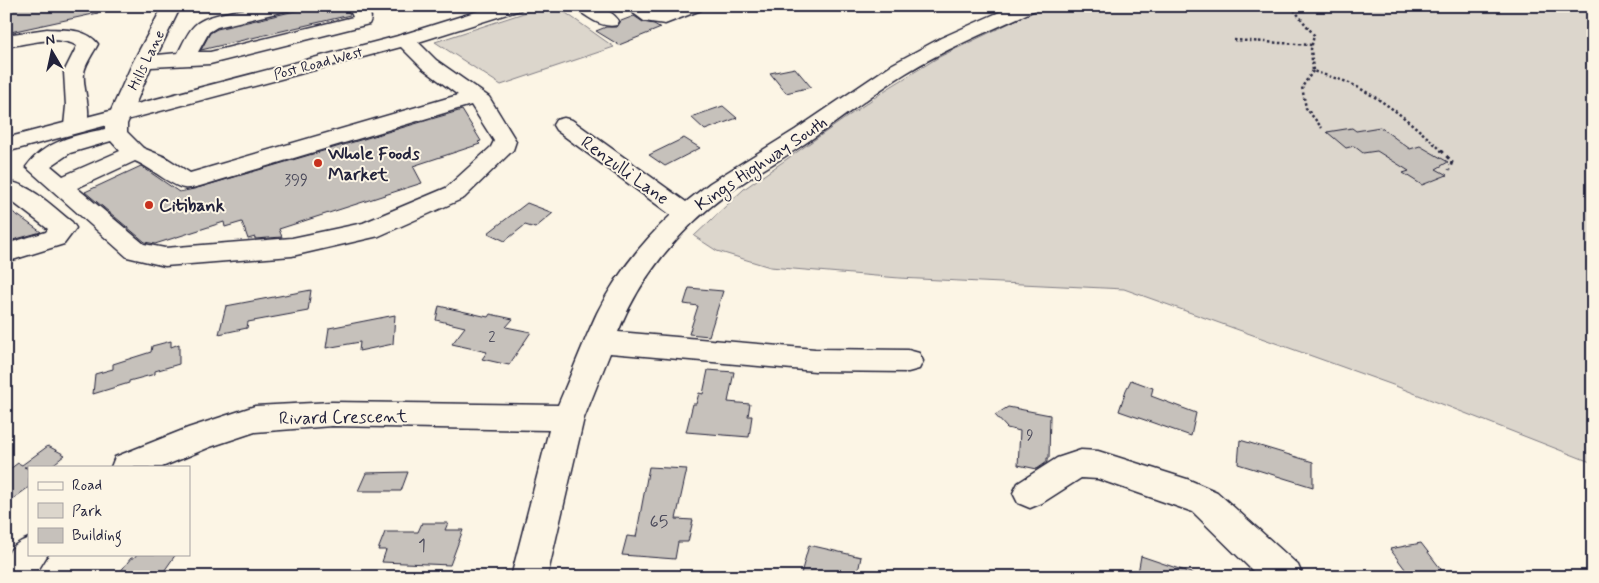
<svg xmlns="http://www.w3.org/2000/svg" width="1599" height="583" viewBox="0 0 1599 583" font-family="Mynerve,sans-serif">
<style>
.green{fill:#dcd6cc;stroke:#7f7c84}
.building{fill:#c6c1bb;stroke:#22223b}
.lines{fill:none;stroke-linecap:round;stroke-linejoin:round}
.minor-casing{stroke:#22223b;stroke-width:3}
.major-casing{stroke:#22223b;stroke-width:3}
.path-far1{stroke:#22223b;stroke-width:2.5;stroke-dasharray:2.5 2.5;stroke-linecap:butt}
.path{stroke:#22223b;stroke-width:3;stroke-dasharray:4 4;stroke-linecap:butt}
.minor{fill:#fcf5e5;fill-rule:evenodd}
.major{fill:#fcf5e5;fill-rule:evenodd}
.poi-dot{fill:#c8321e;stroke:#fcf5e5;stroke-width:2}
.labels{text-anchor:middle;stroke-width:4;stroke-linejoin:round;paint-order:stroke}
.far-street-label{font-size:15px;fill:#22223b;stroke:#fcf5e5}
.number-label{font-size:15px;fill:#4b4a5b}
.poi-label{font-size:18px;font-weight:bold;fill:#22223b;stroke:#fcf5e5;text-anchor:start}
.street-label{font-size:18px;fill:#22223b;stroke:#fcf5e5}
.near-number-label{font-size:18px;fill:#4b4a5b}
</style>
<rect width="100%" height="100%" fill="#fcf5e5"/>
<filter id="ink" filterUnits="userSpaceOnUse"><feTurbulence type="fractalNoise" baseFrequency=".02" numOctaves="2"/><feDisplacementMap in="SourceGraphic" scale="10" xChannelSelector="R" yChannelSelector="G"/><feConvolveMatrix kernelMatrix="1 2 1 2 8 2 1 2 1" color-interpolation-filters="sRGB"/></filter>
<g filter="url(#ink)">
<!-- green -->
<path class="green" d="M545,6H556L614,47L501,85L435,42Z
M1045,6H1593V463L1393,385L1124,289L899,278L770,267L717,251L694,236L744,189L887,89L939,57Z"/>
<!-- building -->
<path class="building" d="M6,6H97L98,13L6,33Z
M317,6H346L350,15L201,50L210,33L217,29Z
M634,16L643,22L654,24L661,28L619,45L596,31L606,27H617L621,21Z
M795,68L811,87L786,93L770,73Z
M723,106L737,118L705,130L691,117Z
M462,110L481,141L478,142L480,144L413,166L422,183L279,229L282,237L255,239V237L248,239L242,222L225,227L224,222L155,244L145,242L85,192L141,166L179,192L194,189Z
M1380,127L1410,149L1420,146L1448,162L1436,169L1447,175L1422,185L1403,173L1409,171L1377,151L1363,153L1354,146L1346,148L1327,132L1352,128L1356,131Z
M684,138L700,148L665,166L649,155Z
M527,203L553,213L535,228L525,225L505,241L488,233Z
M6,208L20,217L41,232L6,242Z
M689,288L723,291L709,336L689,334L698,306L684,304Z
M311,290L308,311L248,322L247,328L219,334L226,306Z
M439,306L488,317L490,314L513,319L506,327L531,332L509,365L482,359L487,352L452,344L465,327L436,320Z
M395,315L393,344L359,351L360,342L326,348L329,328Z
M171,341V347L179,344V364L155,371V374L129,381V383L93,394L95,374L113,369V364L151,352L152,346Z
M708,370L734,372L728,402L750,404L748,416H752L749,437L686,432L693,404H696L699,393L703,394Z
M1131,380L1153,388L1151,396L1196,413L1191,436L1119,411L1126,390Z
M1008,407L1050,415L1049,458H1047V462L1037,469L1018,465L1020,431L1007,428L995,415Z
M1240,440L1313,462V487L1238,464Z
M48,446L65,455L50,467H24L29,469V487L6,504V472L18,463L22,465Z
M649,467L687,469L676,519L693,520L688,542H678L675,559L622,555L627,536L636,537Z
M408,472L401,491H358L366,473Z
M422,523H448L445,530H463L450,565L382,562L386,550H378L385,532H418Z
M1421,543L1447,577H1411L1390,549Z
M809,545L861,557L857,577H800Z
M137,554H176L160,577H116L131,558H134Z
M1141,556L1194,574V577H1149L1138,573Z"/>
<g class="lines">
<!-- minor casing -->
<g class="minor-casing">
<path id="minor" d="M163,6H181L157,55L178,53C183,44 187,33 194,26C209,10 270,6 292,6L289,10L217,27L209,32L198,52H210L353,17L348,6H366C370,13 373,17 369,24L210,64L151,67L127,124V132L143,148L165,157L190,173L458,95L422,68L398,44L395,40L398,36L405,34L412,36L436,60L489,97L516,141L513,150L464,198L379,236L292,256L165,266L127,257L26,167C44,141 76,135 105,129V124L133,62ZM471,105L494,141L491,147L446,188L363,223L292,238L165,248L144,244L77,188L135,161C150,167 171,186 184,188C189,189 195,187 200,186ZM111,141L120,151L63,176L51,166L70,153Z
M574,6C590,6 609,6 619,21L617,25C602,29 589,17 577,10Z
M624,6H646L655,12H663L678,6H704L701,10L665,24L644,21Z
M1013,6H1038L1035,10C992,30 947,48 906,73C873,93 842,119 810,140C783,159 753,174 727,194C679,229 640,277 618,332L815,349L908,350L919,353L923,361L919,369L908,372L815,371L610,353L584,418L547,577H511L549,430L332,426L255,432L210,447L162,467H111L115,457L188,428L255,406L332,402L558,405C571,375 583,343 597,313C615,277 642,242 671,215L556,130L553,125L556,120L564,118L572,120L686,202L710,183L795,130L891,65L941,38Z
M47,29C65,30 86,28 98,44C94,52 85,64 84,73C82,91 95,114 83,131L75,133L67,131L64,126L66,106L64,72L77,46C58,34 27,44 6,47V35Z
M11,182C34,187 54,208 72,222L76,228L64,244L6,262V244L46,232L48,229L6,197V183Z
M1081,450L1098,451L1187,479L1217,492L1298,565L1303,577H1259L1193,512L1098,479L1081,478L1042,503L1030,508L1018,503L1013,493L1018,483L1057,458Z
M29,538V554H48L34,577H6C6,555 6,547 29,538Z"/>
</g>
<!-- major casing -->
<g class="major-casing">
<path id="major" d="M494,6H523L520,10L412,44L6,152V138L398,36Z"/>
</g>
<!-- path-far1 -->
<path class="path-far1" d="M1291,6L1314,35L1311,49L1313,71C1324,75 1336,78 1347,82C1382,98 1415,125 1442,151
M1234,40L1312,45
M1313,71L1302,87L1306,108L1322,128"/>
<!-- path -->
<path class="path" d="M1441,150L1452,162L1449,170"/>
<!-- minor -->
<use href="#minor" class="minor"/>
<!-- major -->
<use href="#major" class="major"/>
</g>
</g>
<!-- markers -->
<g class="poi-dot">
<circle cx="318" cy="163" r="5"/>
<circle cx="149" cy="205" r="5"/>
</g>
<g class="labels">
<!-- far-street labels -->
<g class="far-street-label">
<text transform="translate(146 60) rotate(-64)" y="5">Hills Lane</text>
<text transform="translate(318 63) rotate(-15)" y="5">Post Road West</text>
</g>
<!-- number labels -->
<g class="number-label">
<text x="296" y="185">399</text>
<text x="492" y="342">2</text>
<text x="1030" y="440">9</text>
</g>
<!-- poi labels -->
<g class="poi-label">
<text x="328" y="159">Whole Foods<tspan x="328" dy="21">Market</tspan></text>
<text x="159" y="211">Citibank</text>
</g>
<!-- street labels -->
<g class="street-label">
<text transform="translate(761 163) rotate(-34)" y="6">Kings Highway South</text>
<text transform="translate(625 170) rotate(36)" y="6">Renzulli Lane</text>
<text transform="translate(343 417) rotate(-1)" y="6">Rivard Crescent</text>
</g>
<!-- near-number labels -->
<g class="near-number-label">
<text x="659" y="527">65</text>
<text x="422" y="551">1</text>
</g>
</g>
<!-- margin -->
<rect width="1599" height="583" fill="none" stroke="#fcf5e5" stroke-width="25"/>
<rect x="12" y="12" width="1574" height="558" fill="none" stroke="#22223b" stroke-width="2" filter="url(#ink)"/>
<!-- legend -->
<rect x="28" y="466" width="162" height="90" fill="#fcf5e5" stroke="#a5a1a1"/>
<rect x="38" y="482" width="25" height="8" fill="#fcf5e5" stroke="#a5a1a1"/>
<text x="72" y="490" font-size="15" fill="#22223b">Road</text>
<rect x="38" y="503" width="25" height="15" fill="#dcd6cc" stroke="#a5a1a1"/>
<text x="72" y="516" font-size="15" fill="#22223b">Park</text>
<rect x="38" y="528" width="25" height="15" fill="#c6c1bb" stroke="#a5a1a1"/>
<text x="72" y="540" font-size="15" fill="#22223b">Building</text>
<!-- north arrow -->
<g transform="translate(52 52) rotate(351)" stroke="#fcf5e5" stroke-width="4" paint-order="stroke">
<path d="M0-4L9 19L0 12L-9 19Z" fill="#22223b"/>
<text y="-8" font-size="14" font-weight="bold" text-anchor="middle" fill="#22223b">N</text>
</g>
</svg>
